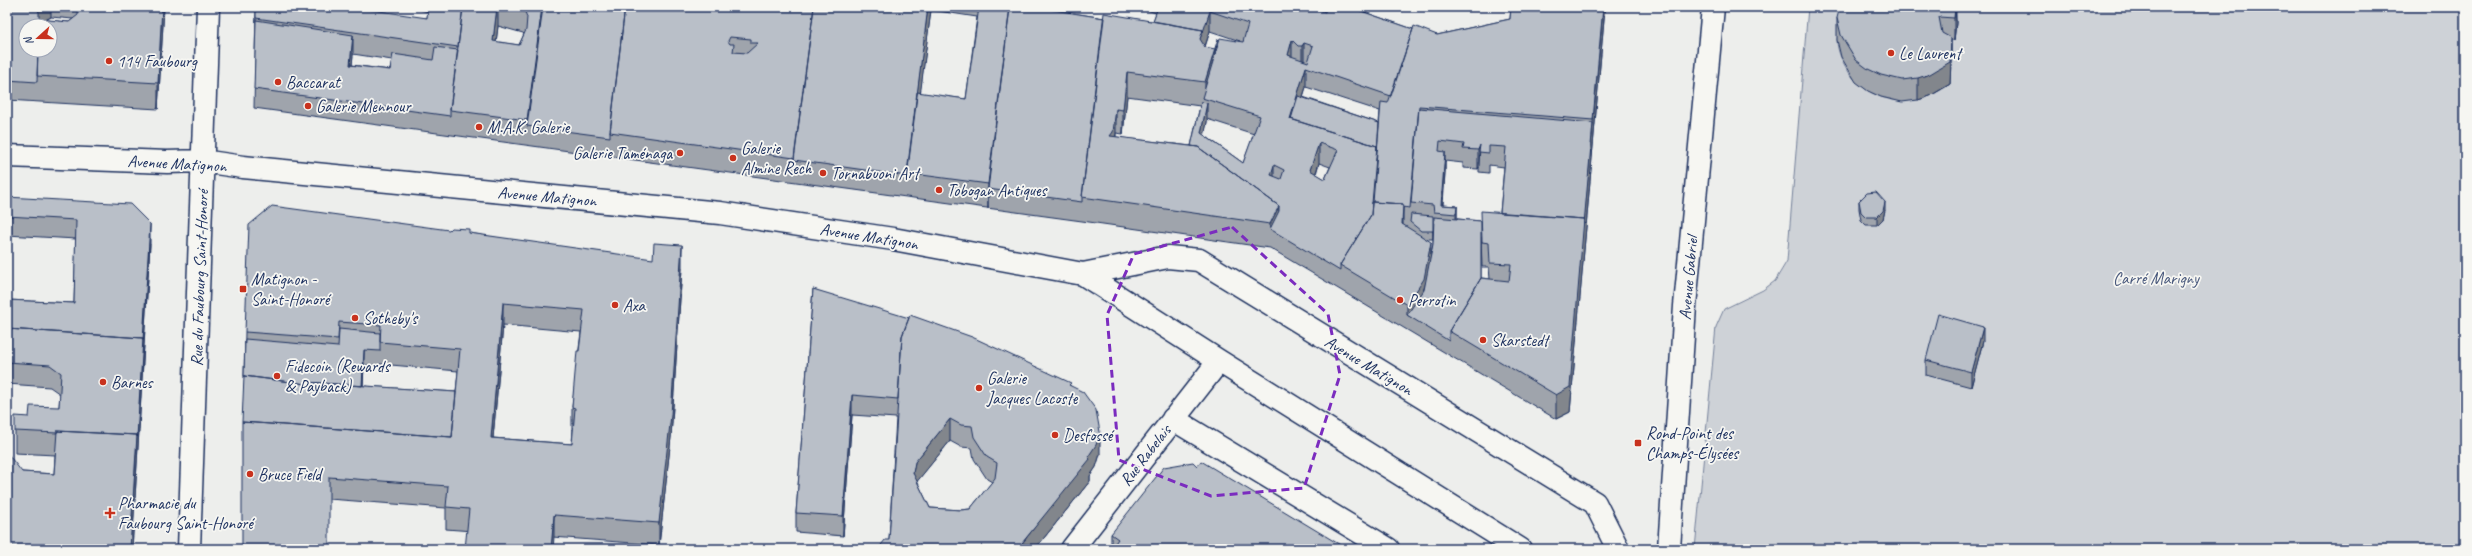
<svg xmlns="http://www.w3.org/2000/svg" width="2472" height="556" viewBox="0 0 2472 556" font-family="Caveat,sans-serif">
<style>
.green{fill:#ced2d7;stroke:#74809a}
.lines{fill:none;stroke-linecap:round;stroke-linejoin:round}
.minor-casing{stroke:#1b2f5e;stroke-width:25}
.minor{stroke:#f6f6f2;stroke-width:22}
.wall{fill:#9fa4ac;stroke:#1b2f5e;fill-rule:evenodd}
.shaded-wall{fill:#82868c;stroke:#1b2f5e}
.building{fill:#b9bfc8;stroke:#1b2f5e;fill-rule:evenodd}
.marked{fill:none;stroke:#7b2cbf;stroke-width:3;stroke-dasharray:8 5;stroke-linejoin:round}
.poi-dot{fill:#c8321e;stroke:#f6f6f2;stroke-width:1.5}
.labels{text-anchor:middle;stroke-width:3.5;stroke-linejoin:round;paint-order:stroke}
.poi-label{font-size:17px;fill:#1b2f5e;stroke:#f6f6f2;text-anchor:start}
.street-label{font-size:17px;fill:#1b2f5e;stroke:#f6f6f2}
.park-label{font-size:17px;fill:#48587c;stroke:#f6f6f2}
</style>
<rect width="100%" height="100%" fill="#edeeec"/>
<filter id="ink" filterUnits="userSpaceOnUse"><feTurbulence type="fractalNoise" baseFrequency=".025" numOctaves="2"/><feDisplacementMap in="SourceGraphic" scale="8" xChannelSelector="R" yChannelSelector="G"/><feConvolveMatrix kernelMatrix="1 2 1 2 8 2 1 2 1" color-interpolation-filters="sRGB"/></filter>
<g filter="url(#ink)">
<!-- green -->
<path class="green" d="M1808,7H1844C1842,17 1838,29 1837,40C1837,52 1844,65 1850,74C1875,107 1918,108 1950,84L1942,7H2465V549H1695L1716,327L1724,309L1763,290L1775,281L1787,261Z"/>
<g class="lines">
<!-- minor casing -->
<g class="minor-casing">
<path id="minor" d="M7,156L167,162L202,161L243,167L720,213L893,239L1083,274L1168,257L1199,260L1595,503L1618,549
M1083,274L1219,361L1520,549
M1173,419L1388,549
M189,549L208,7
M1072,549L1219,361
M1669,549L1685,306L1713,7"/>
</g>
<!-- minor -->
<use href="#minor" class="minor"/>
</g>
<!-- wall -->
<path class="wall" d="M7,7H164L158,109L7,100ZM51,17L73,19L69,22L45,20Z
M256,7L427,18L428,12L421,10V7H1035L1104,18L1153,21L1156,13L1143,9V7H1366L1364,12L1413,29L1437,35L1510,19L1511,7H1605L1570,412L1556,419L1270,248L1082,221L254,108ZM931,10L977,17L966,99L920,93ZM498,26L523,33L524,34L519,45L496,42ZM1210,31L1240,41L1215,48V54L1205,47ZM353,54L392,60L390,70L352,65ZM1306,87L1380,111L1379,123L1303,97ZM1127,96L1200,106L1191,146L1116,137V133L1123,134ZM1207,119L1254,134L1243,163L1204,135L1207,122ZM1445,161L1463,163V168L1478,169L1479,167V172L1489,173V165L1504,167L1500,213L1481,221L1457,219V206L1443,205L1445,172ZM1319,163L1330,167L1325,179L1316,174ZM1433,226V244L1431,255L1427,239H1433ZM1481,237L1482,267H1489L1490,279L1481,278Z
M1956,7V23L1954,40H1951V60L1950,84L1930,96L1918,100L1902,102L1881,97L1868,91L1856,82L1841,57L1837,40V18Z
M7,197L150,244L132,549L22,472L54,474L55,455L15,453V431L29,417L59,407L60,394L50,387L7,384V300L74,303L76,239L7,235Z
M1859,201L1885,210L1883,219L1877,225H1866L1861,220L1859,209Z
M469,233L682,268L671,437L659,545L446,529V508L329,499L244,376L245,332ZM503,325L581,332L572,407V429H573L572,444L493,438ZM380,364L458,371L456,392L363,386L364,365L380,366Z
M813,289L1071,386L1100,454L1096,467L1090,476V481L1035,549H878L889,540L896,418L852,415L843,536L796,532V513ZM950,441L961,447L972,448L974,459L987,479L992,482L970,509L961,510L930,508L917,481Z
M1983,341L1971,387L1926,375V360Z
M1197,466L1111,548V534Z"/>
<!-- shaded-wall -->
<path class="shaded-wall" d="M36,7H51V17L39,23Z
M162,7H164L158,109V83Z
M497,7H498V26L493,67V41Z
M542,7H545L527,126V120Z
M928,7H931V10L910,174L907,173Z
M1010,7H1011L988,189V209V184Z
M1359,7H1366L1358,29V10Z
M1603,7H1605L1570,412L1556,419V395L1584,219L1593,123Z
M1955,7L1956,23L1954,40V18Z
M1210,11V31L1203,52L1200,39L1203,30Z
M353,35V55L350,84V65Z
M1951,38V60L1950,84L1930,96L1918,100V78Z
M1292,40V60L1288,55Z
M1304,43V62L1302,66V46Z
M1215,49V73L1205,99V82Z
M1306,67V87L1294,124L1290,119Z
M1127,72V96L1123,134V110Z
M1207,103V122L1201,152V133Z
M1116,109V133L1113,157L1110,136Z
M1319,143V163L1310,190V170Z
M1480,145L1479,167L1478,169V150Z
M1445,152V172L1442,213L1441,205Z
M1274,165V184L1271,175Z
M1885,202V210L1883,219L1877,225V217Z
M1403,204V229L1402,224Z
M1279,206V230L1270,229V224Z
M1457,206V225L1456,233V214Z
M150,224V244L143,360L132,549H130Z
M1431,242V267L1414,319L1407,315V305Z
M682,245V268L671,437L659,545V523Z
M503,303V325L491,460V438Z
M1983,327V341L1971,387V372Z
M364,350V365L362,405V390Z
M852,395V415L843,536V516Z
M950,419V441L915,484L913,473L915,462Z
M1100,432V454L1096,467L1090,476V481L1035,549H1018L1088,457Z
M554,515V537L553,549H551Z"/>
<!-- building -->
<path class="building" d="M7,7H36L39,12V26H26V50H38L37,82L7,80Z
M78,7H162L158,83L37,76L38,50H50V26H39V19L69,22L78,15Z
M256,7H352L427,18L428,7H463L458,47L256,18Z
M463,7H497L493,41L519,45L526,30L527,17L523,7H522H542L527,120L450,110Z
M543,7H625L610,132V137L527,126Z
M625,7H814L794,158L610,132ZM730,37L751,39V43H758L747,53L733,52L734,44H730L728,41Z
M814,7H928L907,176L794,160Z
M979,7H1010L988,184L907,173L917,92L966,99Z
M1010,7H1035L1104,18L1082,197V202L988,189Z
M1158,7H1310L1325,12L1326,7H1359L1358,10L1413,29L1391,96L1306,67L1290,119L1377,146L1371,215L1340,265V271L1270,229L1279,211V206L1198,147L1191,146L1201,102L1207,103L1201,133L1243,163L1260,116L1202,98L1220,38L1243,42L1248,24L1210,11L1203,32V30L1153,21ZM1292,40L1298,46H1302L1304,43L1313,46L1308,62L1288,55ZM1319,143L1338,150L1325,179L1310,170ZM1274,165L1284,170L1281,179L1271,175Z
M1511,7H1603L1593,120L1419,106L1410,208L1403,207V204L1373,202L1381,102L1388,103L1414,26L1437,35L1510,19Z
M1840,7H1955L1954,18L1939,17L1942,33L1951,38L1950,62L1930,74L1918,78L1902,80L1881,75L1868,69L1856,60L1841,35L1837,18Z
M1104,13L1203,30L1200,39L1205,47L1215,49L1205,82L1127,72L1123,110L1116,109L1113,132L1110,136L1198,147L1279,206L1270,224L1082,197Z
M256,20L353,35L350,65L390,70L393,54L433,60L435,47L458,50L450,110V116L254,89Z
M1218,39L1219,40L1216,48H1215Z
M1298,96L1379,123L1377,150V146L1291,119Z
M1419,108L1593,123L1584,224V219L1500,213L1506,147L1489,146V153L1479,152L1480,145L1478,150L1463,149L1464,144L1440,141L1439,151L1445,152L1441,205L1457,206L1456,214L1434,212L1433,205L1411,203Z
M1876,192L1885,202L1883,211L1877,217H1866L1861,212L1859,201L1867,193Z
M7,197L130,204L150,224L143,340V338L7,329V300L74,303L76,220L7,216Z
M1372,202L1403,204L1402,224L1431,242L1424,279L1407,305L1340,265L1371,215Z
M272,206L449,230L451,228L469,229V233L653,259L654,243L682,245L671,415L659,523L554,515L551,549H465L469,509L446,507L448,486L329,477V549H242V422L452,437L460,349L380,342L381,325L339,322L338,339L245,332L249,225ZM503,303L584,310L579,351H577L572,407L575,408L572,444L491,438Z
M1481,211L1584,219L1570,387L1556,395L1449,331L1481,278L1509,281L1511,264L1490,263L1489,243L1482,242Z
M1411,214L1433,216V231H1421L1410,222Z
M1434,217L1481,221V278L1449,331V341L1407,315L1424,290L1433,244Z
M813,289L909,318L902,336L898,399L852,395L843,516L796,513Z
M1938,314L1983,327L1971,372L1926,360Z
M910,315L972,337L1071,383L1069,385L1083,392L1096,410L1100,432L1096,445L1088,457L1090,459L1018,548L1006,547L1005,549H878L885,540H889L902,336ZM950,419L961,425L972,426L974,437L987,457L997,463L995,478L970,509L961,510L930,508L913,473L915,462Z
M7,329L143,338L137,437V435L57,431V433L15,431V416L29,417L30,406L59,407L61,373L50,365L7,362Z
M339,329L380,333V351L364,350L362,386L306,382V384L244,376L245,339L338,347Z
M244,376L306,384V382L456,392L452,437L242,422Z
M57,431L137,435L130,549H7V453L22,472L54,474Z
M1201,461L1347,549H1111L1118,539L1111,534L1164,467L1193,462L1197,466Z"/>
</g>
<!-- marked area -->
<path class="marked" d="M1232,227L1328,314L1340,375L1304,488L1211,496L1119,460L1107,315L1134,254Z"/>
<!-- markers -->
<g class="poi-dot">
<circle cx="1891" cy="53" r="4"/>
<circle cx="109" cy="61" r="4"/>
<circle cx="278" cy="82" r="4"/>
<circle cx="308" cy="106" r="4"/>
<circle cx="479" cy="127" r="4"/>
<circle cx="680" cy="153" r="4"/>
<circle cx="733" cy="158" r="4"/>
<circle cx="823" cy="173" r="4"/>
<circle cx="939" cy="190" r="4"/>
<rect x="239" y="285" width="8" height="8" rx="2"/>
<circle cx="1400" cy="300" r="4"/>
<circle cx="615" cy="305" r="4"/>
<circle cx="355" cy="318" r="4"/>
<circle cx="1483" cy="340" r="4"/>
<circle cx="277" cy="376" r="4"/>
<circle cx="103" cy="382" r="4"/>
<circle cx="979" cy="388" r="4"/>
<circle cx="1055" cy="435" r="4"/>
<rect x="1634" y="439" width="8" height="8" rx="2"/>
<circle cx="250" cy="474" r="4"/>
<path d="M108 507h4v4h4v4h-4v4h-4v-4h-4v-4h4z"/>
</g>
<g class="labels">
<!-- poi labels -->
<g class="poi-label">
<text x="1899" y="59">Le Laurent</text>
<text x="117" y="67">114 Faubourg</text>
<text x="286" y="88">Baccarat</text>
<text x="316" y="112">Galerie Mennour</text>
<text x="487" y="133">M.A.K. Galerie</text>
<text x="741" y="154">Galerie<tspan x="741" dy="20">Almine Rech</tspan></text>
<text x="672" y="159" text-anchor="end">Galerie Taménaga</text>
<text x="831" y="179">Tornabuoni Art</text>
<text x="947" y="196">Tobogan Antiques</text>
<text x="251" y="285">Matignon -<tspan x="251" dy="20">Saint-Honoré</tspan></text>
<text x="1408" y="306">Perrotin</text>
<text x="623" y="311">Axa</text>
<text x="363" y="324">Sotheby's</text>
<text x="1491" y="346">Skarstedt</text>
<text x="285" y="372">Fidecoin (Rewards<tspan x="285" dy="20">&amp; Payback)</tspan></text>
<text x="987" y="384">Galerie<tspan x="987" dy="20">Jacques Lacoste</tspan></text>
<text x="111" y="388">Barnes</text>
<text x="1646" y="439">Rond-Point des<tspan x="1646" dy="20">Champs-Élysées</tspan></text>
<text x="1063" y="441">Desfossé</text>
<text x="258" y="480">Bruce Field</text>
<text x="118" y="509">Pharmacie du<tspan x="118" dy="20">Faubourg Saint-Honoré</tspan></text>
</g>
<!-- street labels -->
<g class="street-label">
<text transform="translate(177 163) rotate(3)" y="6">Avenue Matignon</text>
<text transform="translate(547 196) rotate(5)" y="6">Avenue Matignon</text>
<text transform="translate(869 236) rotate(9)" y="6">Avenue Matignon</text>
<text transform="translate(199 278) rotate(-88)" y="6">Rue du Faubourg Saint-Honoré</text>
<text transform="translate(1688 278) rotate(-85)" y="6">Avenue Gabriel</text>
<text transform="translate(1369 365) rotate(31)" y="6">Avenue Matignon</text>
<text transform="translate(1145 455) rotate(-52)" y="6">Rue Rabelais</text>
</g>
<!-- park labels -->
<g class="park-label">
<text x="2156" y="284">Carré Marigny</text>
</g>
</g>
<!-- margin -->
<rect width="2472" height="556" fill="none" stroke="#f6f6f2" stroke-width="24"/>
<rect x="12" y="12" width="2448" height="532" fill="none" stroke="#1b2f5e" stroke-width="1.5" filter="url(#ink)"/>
<!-- north arrow -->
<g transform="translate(38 38) rotate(249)"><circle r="19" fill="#f6f6f2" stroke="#9ea6b7"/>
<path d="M0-3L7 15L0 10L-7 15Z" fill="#c8321e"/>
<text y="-6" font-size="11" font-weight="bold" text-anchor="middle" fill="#1b2f5e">N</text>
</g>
</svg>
